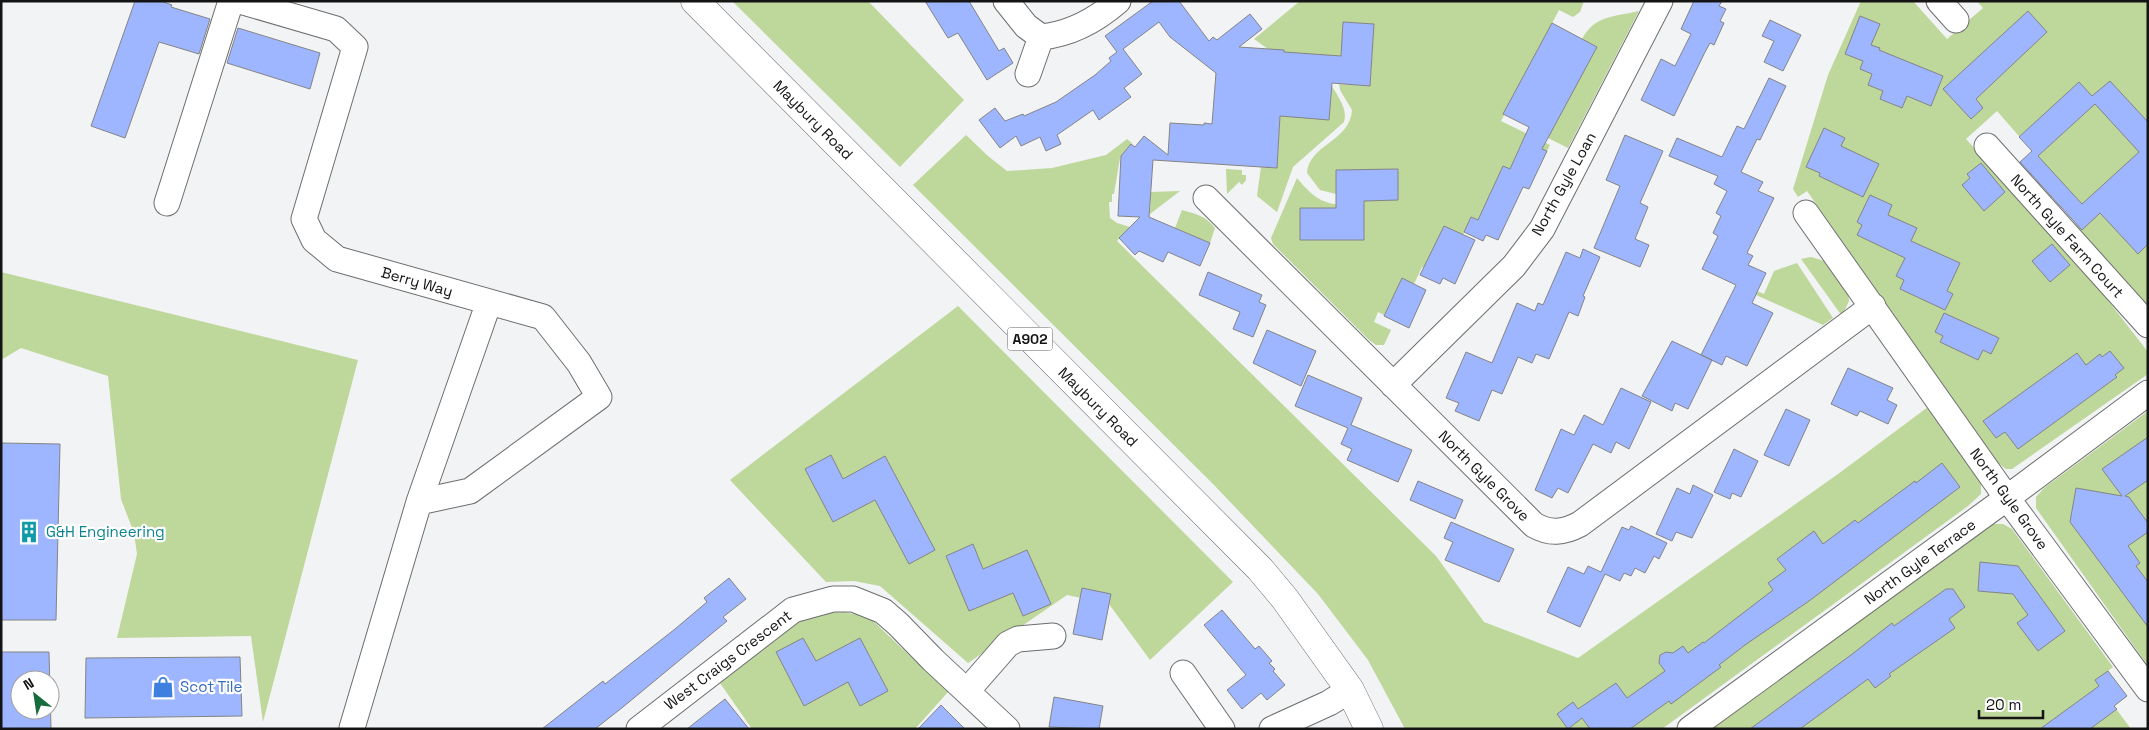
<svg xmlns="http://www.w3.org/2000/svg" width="2149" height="730" viewBox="0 0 2149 730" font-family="'Space Grotesk',sans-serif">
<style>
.green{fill:#bed79b}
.building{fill:#9eb5ff;stroke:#848485;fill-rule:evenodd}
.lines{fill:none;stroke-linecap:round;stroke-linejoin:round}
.minor-casing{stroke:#6d6e6f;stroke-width:27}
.major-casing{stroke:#6d6e6f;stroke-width:29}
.minor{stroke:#fff;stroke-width:25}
.major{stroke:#fff;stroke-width:28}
.labels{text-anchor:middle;stroke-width:4.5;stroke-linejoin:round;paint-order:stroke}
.shield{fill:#fff;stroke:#5a5a5b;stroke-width:1}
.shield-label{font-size:14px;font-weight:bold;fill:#141415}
.street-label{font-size:15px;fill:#141415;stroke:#fff}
.culture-label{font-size:15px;fill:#0d838f;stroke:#fff;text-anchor:start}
.shop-label{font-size:15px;fill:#366cbe;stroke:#fff;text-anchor:start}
</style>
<rect width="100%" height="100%" fill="#f2f3f4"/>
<!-- green -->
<path class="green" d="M732,1H868L964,100L900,167Z
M1300,1H1584L1580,12L1573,17L1559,10L1501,121L1550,145L1547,151L1523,140L1510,169L1496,182L1478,220L1471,217L1463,235L1431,270L1422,267L1414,284L1402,279L1384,315L1378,312L1374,322L1391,330L1384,345H1376L1369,340L1273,244L1271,238L1297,178C1308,191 1319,203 1336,204V194L1320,190L1307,173C1309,144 1350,142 1352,110L1340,90L1339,84L1370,86L1374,24L1343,22L1341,56L1297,117L1329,119L1332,86C1338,97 1348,109 1344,122L1293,167L1277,212L1257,196L1261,167L1277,168L1284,51L1268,49L1254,39Z
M1861,1H1913L1947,39L1983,8L1977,1H2148V311L2080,231L2032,151L1997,111L1966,139L2089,276L2148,352V374L2012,469H2006L1998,463L1807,191L1798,197L1793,189L1828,75Z
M1639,11L1568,148L1548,138L1582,39C1595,15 1614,17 1639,11Z
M966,135L988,156L1007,171L1052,168L1106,155L1127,139L1132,143L1120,158L1114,194H1112V202H1109L1110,218L1117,223L1130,227L1117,241L1436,556L1484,622L1578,658L1838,474L1928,407L1979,476L1981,483V494L1968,506L1662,729H1405L1368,660L1318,594L1214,485L913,185Z
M1226,169L1242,170V175H1246V180L1242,185L1239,182L1227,194Z
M1180,191L1150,214L1151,192Z
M1182,210C1196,214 1206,216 1215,228L1210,243L1175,228Z
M1811,257L1828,262L1848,292L1849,301L1842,316L1801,259Z
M1797,263L1833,318L1823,325L1756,295L1757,291L1764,294L1774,271Z
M1,272L358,360L263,722L251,636L117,638L137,554L134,533L121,499L108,376L21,348L1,360Z
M958,306L1233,582L1150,660L1109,604L1067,595L968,663L880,586L854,581L826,582L730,480Z
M2148,411V666L2036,508V497L2044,488Z
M1994,524H2003L2012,529L2113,667L2108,671L2127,696L2114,706L2131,729H1708Z
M844,612L869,617L948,692L915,729H752L720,683L800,621L822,613Z"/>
<!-- building -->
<path class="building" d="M135,1H161L172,5L171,7L210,19L199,54L159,42L125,138L91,126Z
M925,1H969L999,51L1004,48L1013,63L987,80L958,33L948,38Z
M1153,1H1179L1209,41L1213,37L1217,40L1250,14L1262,29L1239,47L1284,50V52L1341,56L1343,22L1374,24L1370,86L1332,83L1329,120L1280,116L1277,168L1153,160L1149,217L1210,243L1200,266L1168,252L1163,262L1139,251L1135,255L1119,238L1140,217L1118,216L1121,156L1131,144L1135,147L1144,136L1168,155L1170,123L1204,125V123L1212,124L1216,73L1170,37L1159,22L1123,49L1142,74L1124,88L1131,97L1099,120L1093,110L1057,135L1061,144L1046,151L1040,137L1021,146L1016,136L1000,148L979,120L995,108L1005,121L1023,114L1024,116L1056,102L1095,75L1111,61L1109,58L1117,52L1105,36Z
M1694,1H1722L1719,6L1726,9L1720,21L1724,23L1714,45L1710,43L1705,52L1674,116L1641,100L1661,59L1675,66L1691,34L1681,29Z
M2028,11L2047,32L1976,99L1983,108L1971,119L1943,89Z
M1860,16L1880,24L1871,45L1880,48L1879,50L1943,76L1931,106L1907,96L1902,108L1880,99L1883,91L1868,85L1872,74L1860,69L1863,61L1845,54Z
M1770,20L1801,35L1783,71L1764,62L1774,41L1762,36Z
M1552,23L1597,47L1542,149L1547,151L1529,189L1523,187L1498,240L1486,235L1483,241L1464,232L1471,217L1478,220L1503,166L1510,169L1529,127L1503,114Z
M238,28L320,53L310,89L227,63Z
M1769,78L1786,86L1760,140L1757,139L1741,172L1763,182L1758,191L1774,198L1747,253L1753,256L1748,265L1766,273L1752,303L1773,313L1747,366L1726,356L1722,365L1701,355L1736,285L1702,269L1718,236L1713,233L1721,216L1716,213L1727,191L1714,184L1718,176L1669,156L1677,138L1722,157L1737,126L1744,129Z
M2110,81L2148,122V244L2138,254L2100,213L2082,230L2020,162L2032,151L2019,137L2079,82L2092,96ZM2095,104L2139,152L2082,204L2038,156Z
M1824,128L1845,138L1841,146L1879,164L1863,197L1819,176L1820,173L1806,167Z
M1625,135L1663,151L1640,203L1648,207L1635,239L1649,245L1640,267L1594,248L1620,186L1606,180Z
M1981,163L2005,192L1984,211L1962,185L1970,178L1967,174Z
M1398,169V200L1364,201V240H1300V208H1336V170Z
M1870,195L1892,205L1888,215L1917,228L1911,241L1960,263L1947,291L1953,294L1945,310L1900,289L1904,280L1896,276L1905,258L1857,235L1862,225L1857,222Z
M1444,226L1475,240L1455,284L1443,278L1440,284L1420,275Z
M2052,244L2070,265L2050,282L2032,261Z
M1583,249L1600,257L1583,296L1585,297L1578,316L1569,312L1549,359L1536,354L1532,363L1518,357L1502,394L1492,390L1479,421L1455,411L1459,403L1446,398L1466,352L1492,363L1517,303L1535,311L1538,303L1543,305L1566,252L1580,258Z
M1208,272L1262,295L1259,302L1266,305L1253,337L1233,329L1240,312L1199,295Z
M1402,278L1426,290L1409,328L1384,316Z
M1944,313L1999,338L1991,354L1983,350L1978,360L1940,342L1943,336L1935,332Z
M1267,330L1316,351L1301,386L1253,363Z
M1672,341L1712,360L1688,409L1675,403L1672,411L1642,396Z
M2110,351L2124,368L2115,375L2117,377L2018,449L2005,432L1996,438L1983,421L2077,353L2086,365L2100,354L2102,357Z
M1848,368L1893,388L1887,400L1897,405L1888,424L1860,411L1857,416L1831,404Z
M1308,375L1362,398L1351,425L1412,450L1398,482L1347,460L1352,449L1341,444L1348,428L1295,406Z
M1621,388L1651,402L1629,449L1616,442L1611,453L1593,444L1568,493L1558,488L1552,498L1535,490L1561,429L1574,435L1584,415L1603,425Z
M1786,409L1810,420L1789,466L1764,455Z
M2148,437V480L2125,496L2129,497L2148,523V532L2128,546L2140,563L2136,566L2148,582V627L2070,522L2076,488L2122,496L2102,469Z
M1,443L60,444L56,620H1Z
M1734,449L1758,461L1741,497L1732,493L1730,499L1714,492Z
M831,455L843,479L885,456L935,550L909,564L875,500L833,522L805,469Z
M1942,463L1960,487L1809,601L1745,645L1719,665L1721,667L1671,704L1669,701L1630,729H1590L1582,718L1568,729L1557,714L1573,702L1578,709L1616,683L1627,698L1665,671L1659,663L1660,655L1666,652L1673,653L1683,646L1688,653L1703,642L1704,643L1773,590L1768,583L1786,570L1777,559L1814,531L1823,544L1855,520L1858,523L1915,481L1916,483Z
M1418,481L1463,500L1455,519L1410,500Z
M1693,485L1713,495L1692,538L1676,532L1672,541L1656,534L1677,488L1690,494Z
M1451,522L1514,549L1499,582L1445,560L1453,542L1444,538Z
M1631,526L1667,543L1659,559L1654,556L1645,573L1635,568L1631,576L1624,573L1620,581L1605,574L1580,627L1547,612L1568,567L1584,574L1588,566L1601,572L1622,527L1629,530Z
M973,544L983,569L1027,550L1051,604L1023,616L1013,593L969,611L946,556Z
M1980,562L2018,566L2065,631L2038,651L2017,623L2028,615L2013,594L1978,591Z
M729,578L746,599L723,617L727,621L623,707L595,729H542L603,681L605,684L675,629L707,602L704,598Z
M1082,588L1111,594L1102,640L1073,634Z
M1946,589H1953L1965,607L1949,619L1955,628L1889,674L1891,676L1875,688L1868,679L1800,729H1750L1851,655L1892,623L1894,626Z
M1222,610L1255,649L1259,646L1272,661L1269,663L1275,669L1273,671L1285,685L1267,700L1261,693L1242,709L1227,690L1246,675L1204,625Z
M803,638L816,661L860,638L888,691L860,706L848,682L804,706L776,652Z
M1,652H49L51,729H1ZM20,680H50V710H20Z
M240,657L242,716L85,718L86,658Z
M2108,671L2127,696L2114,706L2117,709L2090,729H2040L2099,686L2095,680Z
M1054,697L1103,706L1099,729L1049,727Z
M725,699L749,729H687Z
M941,705L965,729H918Z"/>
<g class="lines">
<!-- minor casing -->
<g class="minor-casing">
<path id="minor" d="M240,1L336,29L355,47L304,219L314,240L337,259L543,317L579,363L599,397L470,491L419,502
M1006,1L1026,26L1041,37C1071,34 1095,21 1118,1
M1939,1L1956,20
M1028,74L1041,37
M1987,146L2148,325
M1206,198L1534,525C1550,534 1563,533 1580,524L1873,306
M167,203L231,1
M1806,213L2007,498L2148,689
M1393,385L1514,266L1542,229L1660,1
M1183,673L1222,729
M967,691L1008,644L1018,639L1053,636
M352,728L419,502L489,302
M639,729L793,610L833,599H853L883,611L898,624L933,660L1007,729
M1272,729L1329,703L1350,690
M1690,729L2007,498L2148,393"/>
</g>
<!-- major casing -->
<g class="major-casing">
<path id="major" d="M695,1L1260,569L1285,599L1350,690L1369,729"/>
</g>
<!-- minor -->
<use href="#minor" class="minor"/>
<!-- major -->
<use href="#major" class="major"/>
</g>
<!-- icons -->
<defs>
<g id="building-bare" transform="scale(1.725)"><path d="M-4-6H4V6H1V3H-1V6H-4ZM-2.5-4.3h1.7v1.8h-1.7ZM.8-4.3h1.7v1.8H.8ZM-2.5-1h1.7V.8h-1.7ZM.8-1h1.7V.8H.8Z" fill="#0f9aa8" stroke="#fff" stroke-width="2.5" paint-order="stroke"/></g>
<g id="shop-bare" transform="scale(1.725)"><path d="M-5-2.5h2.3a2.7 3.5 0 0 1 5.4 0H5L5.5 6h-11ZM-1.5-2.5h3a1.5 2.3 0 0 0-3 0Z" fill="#3f7fe0" stroke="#fff" stroke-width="2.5" paint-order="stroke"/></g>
</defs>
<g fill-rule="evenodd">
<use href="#building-bare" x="29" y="532"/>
<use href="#shop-bare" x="163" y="687"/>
</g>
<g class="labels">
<!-- shield labels -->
<rect class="shield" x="1007.5" y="327.5" width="45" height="23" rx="4"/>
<g class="shield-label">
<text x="1030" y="344">A902</text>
</g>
<!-- street labels -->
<g class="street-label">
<text transform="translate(813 120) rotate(45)" y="5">Maybury Road</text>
<text transform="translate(1564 184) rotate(-61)" y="5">North Gyle Loan</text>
<text transform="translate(2067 236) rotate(48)" y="5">North Gyle Farm Court</text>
<text transform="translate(417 282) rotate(16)" y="5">Berry Way</text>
<text transform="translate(1098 407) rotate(45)" y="5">Maybury Road</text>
<text transform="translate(1484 476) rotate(45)" y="5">North Gyle Grove</text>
<text transform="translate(2009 499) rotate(54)" y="5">North Gyle Grove</text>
<text transform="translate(1920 562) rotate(-36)" y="5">North Gyle Terrace</text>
<text transform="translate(728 660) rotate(-37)" y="5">West Craigs Crescent</text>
</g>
<!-- culture labels -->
<g class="culture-label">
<text x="46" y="537">G&amp;H Engineering</text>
</g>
<!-- shop labels -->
<g class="shop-label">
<text x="180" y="692">Scot Tile</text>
</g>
</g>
<!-- border -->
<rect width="2149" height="730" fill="none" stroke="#141415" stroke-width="5"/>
<!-- north arrow -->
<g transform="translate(35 695) rotate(330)"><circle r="24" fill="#ffffff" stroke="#a1a1a1"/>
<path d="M0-4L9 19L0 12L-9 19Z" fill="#176c3e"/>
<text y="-8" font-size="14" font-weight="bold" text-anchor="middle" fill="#141415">N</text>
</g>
<!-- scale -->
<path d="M1979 710v8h64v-8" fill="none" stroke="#141415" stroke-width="2.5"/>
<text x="1986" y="710" font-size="15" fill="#141415" stroke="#ffffff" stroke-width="4" paint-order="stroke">20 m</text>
</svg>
